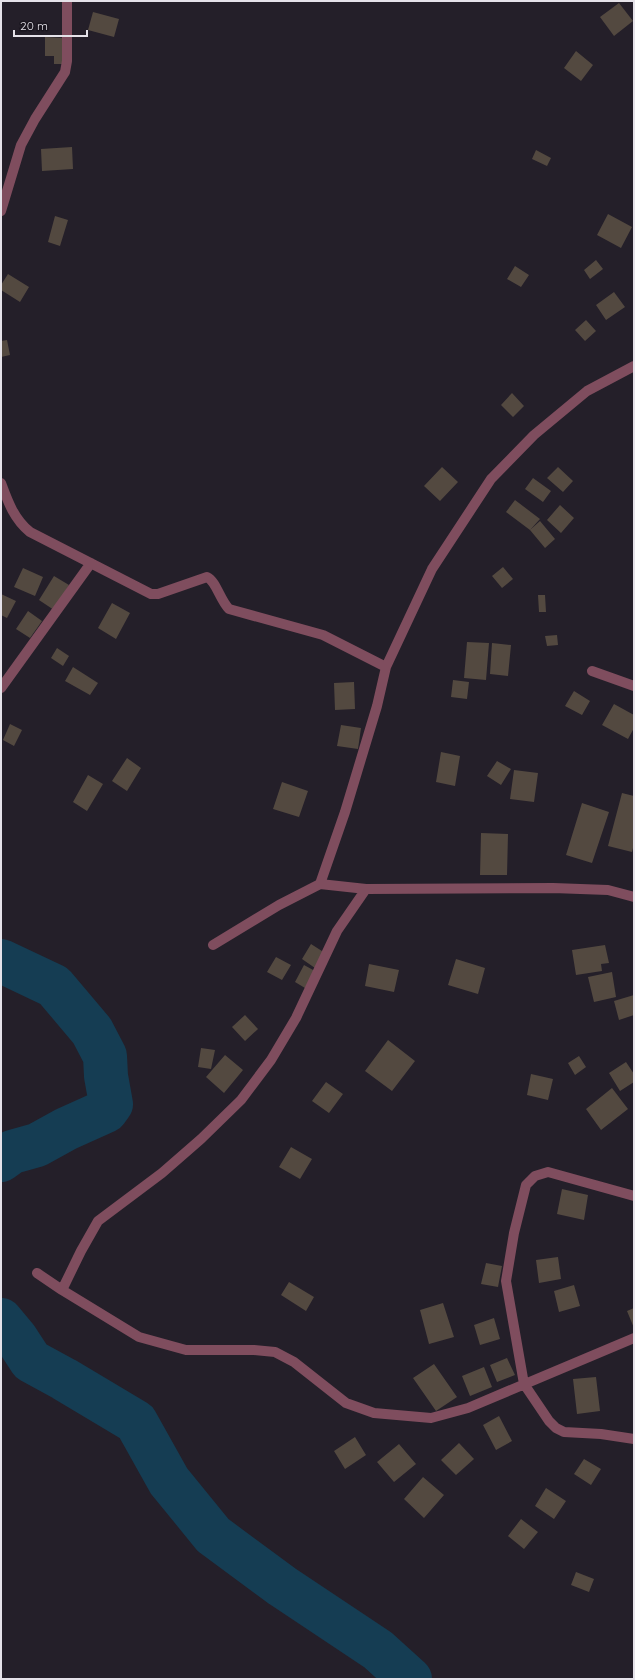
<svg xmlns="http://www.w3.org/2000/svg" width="635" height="1680" viewBox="0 0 635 1680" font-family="Quicksand,sans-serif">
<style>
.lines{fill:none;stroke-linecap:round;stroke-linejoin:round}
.river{stroke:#153d53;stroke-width:44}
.building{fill:#534940}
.street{stroke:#7f4d5e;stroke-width:10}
</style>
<rect width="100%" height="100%" fill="#241f29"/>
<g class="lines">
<!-- river -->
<path class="river" d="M1,961L54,986L92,1031L105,1056L106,1076L111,1104L106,1111L66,1129L37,1145L12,1152L1,1160
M1,1320L16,1338L31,1361L64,1379L136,1422L169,1481L213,1535L282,1586L378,1650L410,1679"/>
</g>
<!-- building -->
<path class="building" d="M619,3L633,21L614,36L600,17Z
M93,12L119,19L114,37L88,30Z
M45,37L64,38V64H54V56H45Z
M576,51L593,65L581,81L564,68Z
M72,147L73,169L42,171L41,149Z
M536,150L551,158L547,166L532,159Z
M608,214L632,227L621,248L597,235Z
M55,216L68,220L60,246L48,242Z
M596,260L603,269L590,279L584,270Z
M515,266L529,275L521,287L507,279Z
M8,274L29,287L20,302L1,290V285Z
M614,292L625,307L606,320L596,305Z
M586,320L596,331L585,341L575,330Z
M7,340L10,355L1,357V341Z
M512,393L524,406L513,417L501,405Z
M442,467L458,482L440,501L424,486Z
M558,467L573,481L563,492L547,478Z
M533,478L551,491L543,502L525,489Z
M515,500L540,519L530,530L506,512Z
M560,505L574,518L561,533L547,520Z
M540,521L555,539L545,548L530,530Z
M503,567L513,579L502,588L492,576Z
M23,568L43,577L35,596L14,587Z
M54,576L69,585L54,610L39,600Z
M1,594L16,601L7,618L1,615Z
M538,595H545L546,612H539Z
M112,603L130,613L116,639L98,628Z
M28,611L42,621L30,638L16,629Z
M557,635L558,645L547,646L545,636Z
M467,642L489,643L486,680L464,678Z
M492,643L511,645L508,676L490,674Z
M57,648L69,656L63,666L51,658Z
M73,667L98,683L90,695L65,681Z
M453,680L469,682L467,699L451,697Z
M354,682L355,709L335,710L334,683Z
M574,691L590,701L582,715L565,706Z
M614,704L634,715V728L628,739L602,725Z
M10,724L22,730L14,746L3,740Z
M341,725L361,728L358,749L337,746Z
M441,752L460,756L455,786L436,782Z
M127,758L141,768L127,791L112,781Z
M497,761L511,769L501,785L487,776Z
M514,770L538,773L534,802L510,799Z
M88,775L103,784L87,811L73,802Z
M282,782L308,791L299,817L273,809Z
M622,793L634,796V844L632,852L608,846Z
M582,803L609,812L592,863L566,855Z
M481,833L508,834L507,875H480Z
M311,944L325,953L315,968L302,959Z
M605,945L609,963L601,964L602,971L576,975L572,950Z
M276,957L291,965L282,980L267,972Z
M456,959L485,968L478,994L448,985Z
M369,964L399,970L394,992L365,986Z
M304,965L315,971L305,988L295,982Z
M612,972L616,997L594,1002L588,977Z
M634,995V1015L619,1020L614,1001Z
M245,1015L258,1029L245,1041L232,1027Z
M388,1040L415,1061L392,1091L365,1071Z
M201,1048L215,1050L211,1069L198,1067Z
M225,1055L243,1070L224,1093L206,1077Z
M579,1056L586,1067L575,1075L568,1063Z
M626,1062L634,1074V1082L620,1091L609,1073Z
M531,1074L553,1079L548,1100L527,1095Z
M326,1082L343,1094L329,1113L312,1101Z
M612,1088L628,1109L601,1130L586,1109Z
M291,1147L312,1159L300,1179L279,1167Z
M562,1189L588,1195L584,1220L557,1214Z
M558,1257L561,1279L539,1283L536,1260Z
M486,1263L502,1266L498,1287L481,1284Z
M289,1282L314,1297L306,1311L281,1295Z
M574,1285L580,1306L559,1312L554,1291Z
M443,1303L454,1337L429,1344L420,1310Z
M634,1308V1328L627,1311Z
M494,1318L500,1339L480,1345L474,1325Z
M507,1358L515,1375L497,1382L490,1365Z
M434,1364L457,1397L436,1411L413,1378Z
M484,1367L492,1387L470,1396L462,1376Z
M596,1377L600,1411L577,1414L573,1379Z
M499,1416L512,1441L496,1450L483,1425Z
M355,1437L366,1455L345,1469L334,1451Z
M459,1443L474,1459L456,1475L441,1460Z
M399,1444L416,1464L394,1482L377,1462Z
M584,1459L601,1469L591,1485L574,1474Z
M423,1477L444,1495L424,1518L404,1499Z
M546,1488L566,1501L554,1519L535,1506Z
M521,1519L538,1532L524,1549L508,1536Z
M576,1572L594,1579L589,1592L571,1585Z"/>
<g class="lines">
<!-- street -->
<path class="street" d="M1,211L21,145L35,119L65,72L67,61V1
M1,483C8,502 14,519 30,532L151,594H158L207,577C216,581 220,600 229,609L323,635L386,667
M592,671L634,686
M1,688L91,563
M320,884L345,812L377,706L386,667L432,569L491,479L534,435L587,391L634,366
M213,945L279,905L320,884L366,889
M634,1196L548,1172L535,1176L526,1185L514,1233L506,1281L524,1384L549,1421L556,1428L564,1432L601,1434L634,1439
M37,1273L62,1290L139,1337L186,1350H254L275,1352L294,1362L346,1403L374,1413L431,1418L468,1408L634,1338
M62,1290L81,1251L98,1221L162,1173L201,1139L241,1100L271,1060L296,1018L337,931L366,889L553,888L608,890L634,897"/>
</g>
<!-- border -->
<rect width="635" height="1680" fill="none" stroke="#e5e2e9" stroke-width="4"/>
<!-- scale -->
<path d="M14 30v6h73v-6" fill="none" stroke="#e5e2e9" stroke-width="2"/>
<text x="20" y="30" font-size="12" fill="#e5e2e9" stroke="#1a161f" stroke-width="3" paint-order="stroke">20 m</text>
</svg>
